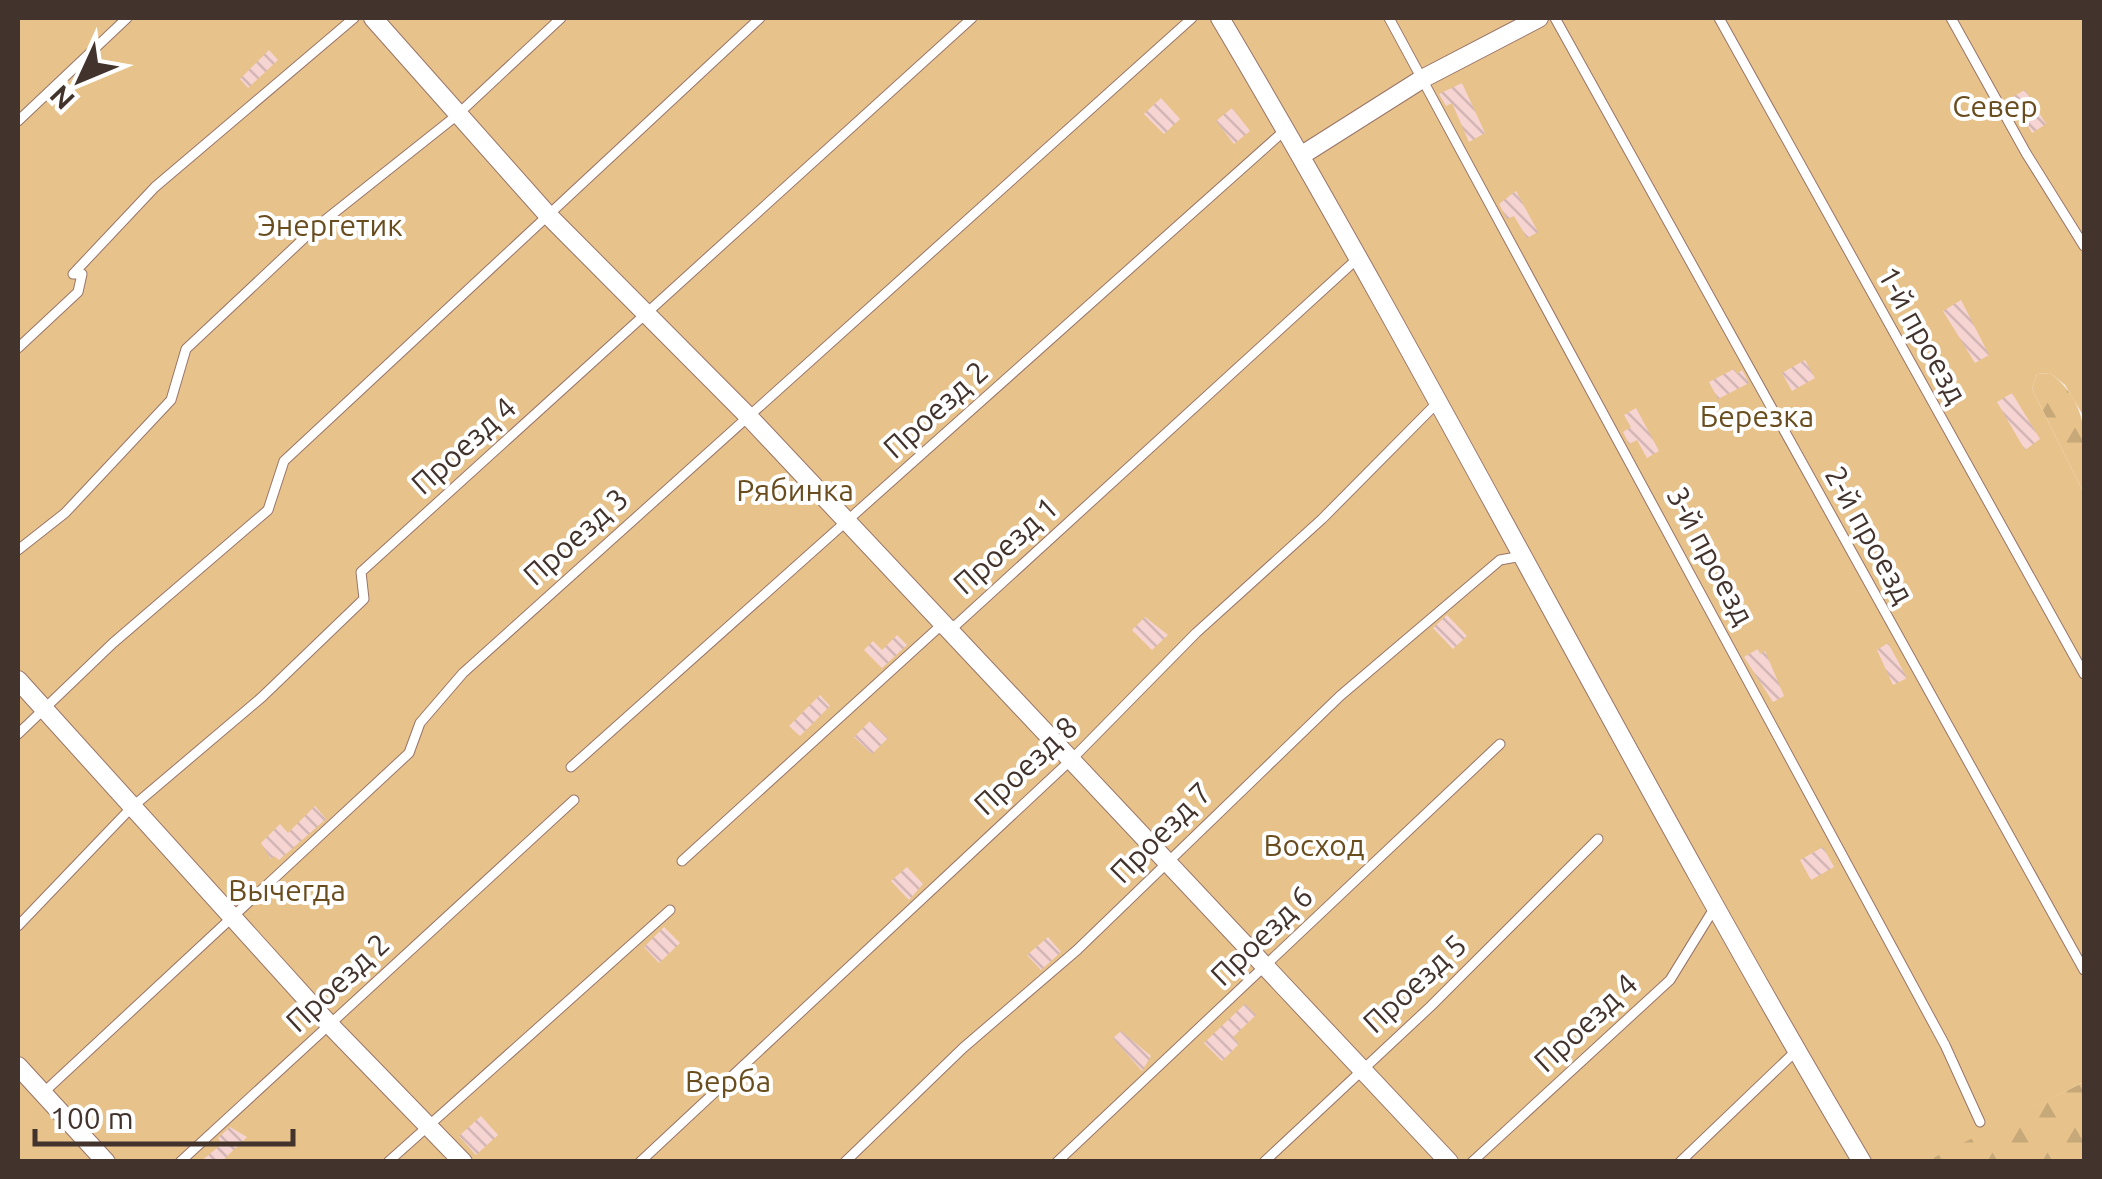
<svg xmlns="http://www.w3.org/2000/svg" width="2102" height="1179" viewBox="0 0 2102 1179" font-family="Ubuntu,sans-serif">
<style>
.forest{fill:url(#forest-firs)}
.garden{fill:#e7c38b}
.building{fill:url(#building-back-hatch)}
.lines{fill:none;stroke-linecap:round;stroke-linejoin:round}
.lane-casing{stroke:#997468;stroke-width:11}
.street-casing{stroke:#997468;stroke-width:20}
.lane{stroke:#fff;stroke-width:9}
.street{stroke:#fff;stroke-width:18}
.labels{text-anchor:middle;stroke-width:8;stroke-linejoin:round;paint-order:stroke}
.park-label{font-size:30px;fill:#694d1e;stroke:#fff}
.street-label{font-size:30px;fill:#43332d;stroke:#fff}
</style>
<defs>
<pattern id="forest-firs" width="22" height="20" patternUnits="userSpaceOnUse" patternTransform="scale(2.5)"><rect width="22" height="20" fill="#e7c38b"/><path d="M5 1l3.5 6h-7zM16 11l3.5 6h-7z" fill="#c7a878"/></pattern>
<pattern id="building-back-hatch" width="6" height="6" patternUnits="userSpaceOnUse" patternTransform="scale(2.5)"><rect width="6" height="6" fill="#f5d4d2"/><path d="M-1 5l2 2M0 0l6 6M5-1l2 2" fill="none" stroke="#d3b6b5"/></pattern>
</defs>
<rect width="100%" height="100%" fill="#fcf3f0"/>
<!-- forest -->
<path class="forest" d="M2050,373C2093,406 2084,444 2084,493L2032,389L2037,374Z
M2084,1082V1161H1925Z"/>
<!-- garden -->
<path class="garden" d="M18,18H2084V417L2065,385L2050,373L2037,374L2032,389L2084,493V1082L1925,1162L18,1161Z"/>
<!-- building -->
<path class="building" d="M269,50L278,60L248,88L240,79Z
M1462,83L1485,133L1469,142L1452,103L1446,106L1439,94Z
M2025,90L2046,124L2032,133L2012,97Z
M1161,98L1180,119L1164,134L1144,114Z
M1232,108L1250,131L1234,144L1216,121Z
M1516,191L1538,232L1527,238L1514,216L1507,219L1499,204Z
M1961,300L1989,355L1975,363L1943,311Z
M1805,360L1815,378L1792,391L1782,373Z
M1734,369L1737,374L1742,370L1749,383L1718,399L1709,382Z
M2012,393L2040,439L2025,450L1997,402Z
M1636,408L1659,451L1647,458L1637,440L1629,444L1623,432L1631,427L1624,415Z
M1447,615L1467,636L1453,649L1433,628Z
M1145,617L1168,635L1152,650L1132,630Z
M897,635L907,645L882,668L864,650L873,641L882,650Z
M1888,643L1907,678L1893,685L1877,650Z
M1758,649L1760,654L1765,651L1784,696L1773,702L1744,657Z
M820,695L830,706L800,736L789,726Z
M870,721L888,738L872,754L854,737Z
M315,806L326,819L279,860L274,856L271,859L261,843L280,824L288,833Z
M1823,847L1834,867L1811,880L1800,860Z
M907,867L923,884L909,900L891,881Z
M664,927L680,943L659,963L644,947Z
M1048,937L1061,952L1041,970L1027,955Z
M1245,1004L1256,1015L1233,1037L1239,1044L1222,1061L1204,1043Z
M1121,1031L1151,1056L1142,1071L1113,1038Z
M481,1116L498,1135L476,1155L459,1136Z
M230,1127L247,1137L221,1162H200L222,1144L218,1138Z"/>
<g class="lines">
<!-- lane casing -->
<g class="lane-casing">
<path id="lane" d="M1389,18L1945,1045L1980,1122
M1555,18L2084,970
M1719,18L2084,674
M1951,18L2026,153L2084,246
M18,121L127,18
M18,348L78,292L82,274H73L155,187L354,18
M18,550L65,513L171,400L186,349L315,228L456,116L561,18
M18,734L113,643L268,510L284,461L760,18
M571,767L1284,131
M682,861L937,629L956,625L1357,259
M18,926L131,808L262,697L364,599L361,572L972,18
M43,1093L409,753L420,723L463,673L1192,18
M180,1162L574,800
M388,1162L670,910
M640,1162L1072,759L1196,633L1322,519L1437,403
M845,1162L963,1048L1077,950L1340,696L1500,560L1522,556
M1057,1162L1500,744
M1264,1162L1431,1006L1598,839
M1472,1162L1670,980L1715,907
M1680,1162L1796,1051"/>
</g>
<!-- street casing -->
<g class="street-casing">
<path id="street" d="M373,18L547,214L748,416L1449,1162
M1220,18C1443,394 1639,786 1862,1162
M1302,155L1422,79L1539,18
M18,680L329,1024L463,1162
M18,1066L106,1162"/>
</g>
<!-- lane -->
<use href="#lane" class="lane"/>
<!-- street -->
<use href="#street" class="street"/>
</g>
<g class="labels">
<!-- park labels -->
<g class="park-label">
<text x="1995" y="117">Север</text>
<text x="330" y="236">Энергетик</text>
<text x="1757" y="427">Березка</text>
<text x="795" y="501">Рябинка</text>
<text x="1314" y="856">Восход</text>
<text x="287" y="901">Вычегда</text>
<text x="728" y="1092">Верба</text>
</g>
<!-- street labels -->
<g class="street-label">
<text transform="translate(1922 335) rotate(61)" y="10">1-й проезд</text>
<text transform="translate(936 410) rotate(-42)" y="10">Проезд 2</text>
<text transform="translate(464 446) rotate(-42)" y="10">Проезд 4</text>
<text transform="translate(1869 535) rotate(61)" y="10">2-й проезд</text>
<text transform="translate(576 537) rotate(-42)" y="10">Проезд 3</text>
<text transform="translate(1006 546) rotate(-42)" y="10">Проезд 1</text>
<text transform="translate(1710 556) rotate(62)" y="10">3-й проезд</text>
<text transform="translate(1026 766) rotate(-43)" y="10">Проезд 8</text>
<text transform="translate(1161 833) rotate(-45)" y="10">Проезд 7</text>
<text transform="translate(1262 936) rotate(-44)" y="10">Проезд 6</text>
<text transform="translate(338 983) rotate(-43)" y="10">Проезд 2</text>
<text transform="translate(1415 984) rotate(-43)" y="10">Проезд 5</text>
<text transform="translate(1586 1023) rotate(-43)" y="10">Проезд 4</text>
</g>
</g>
<!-- border -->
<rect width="2102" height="1179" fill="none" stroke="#43332d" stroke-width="40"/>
<!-- north arrow -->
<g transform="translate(80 80) rotate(226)" stroke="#ffffff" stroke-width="8" paint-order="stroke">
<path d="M0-8L18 38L0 25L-18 38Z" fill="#43332d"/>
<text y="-15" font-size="28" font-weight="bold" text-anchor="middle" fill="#43332d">N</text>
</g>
<!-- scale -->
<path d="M35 1129v15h258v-15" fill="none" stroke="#43332d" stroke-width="5"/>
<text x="50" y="1129" font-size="30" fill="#43332d" stroke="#ffffff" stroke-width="8" paint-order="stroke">100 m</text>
</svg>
